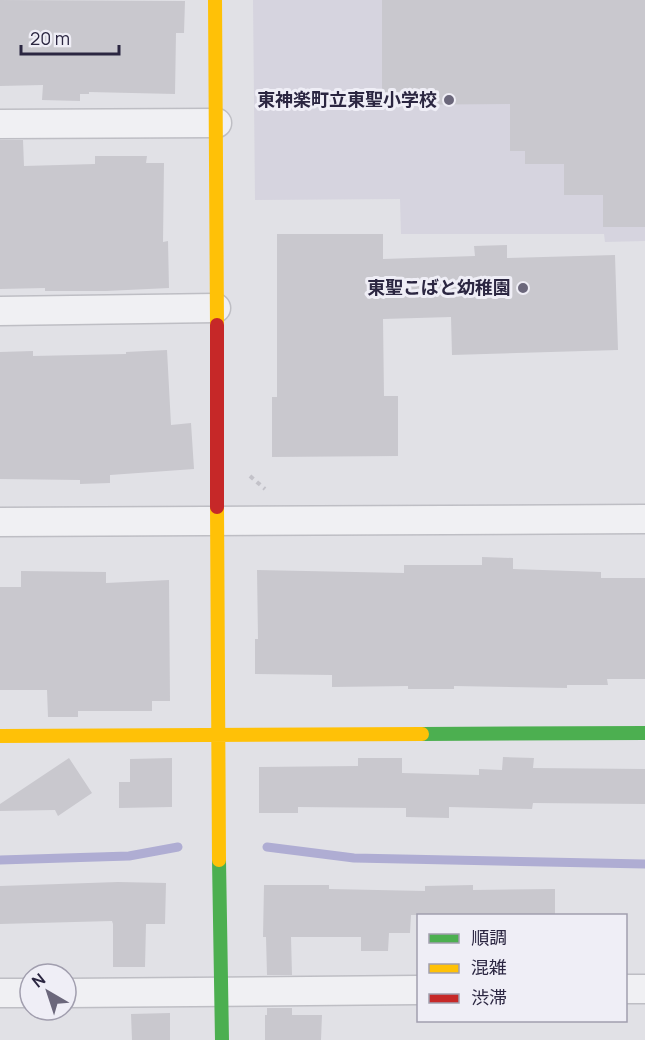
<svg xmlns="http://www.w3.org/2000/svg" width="645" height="1040" viewBox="0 0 645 1040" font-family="Manrope,'Noto Sans JP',sans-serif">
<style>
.built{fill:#d6d4df}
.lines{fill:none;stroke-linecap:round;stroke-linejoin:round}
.stream{stroke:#afadd3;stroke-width:9}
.building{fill:#c9c8ce}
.street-casing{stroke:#bebec4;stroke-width:31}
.path{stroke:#c3c2c9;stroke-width:4;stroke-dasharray:4.5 4.5;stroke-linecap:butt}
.street{stroke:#f0f0f3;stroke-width:28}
.fast{stroke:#4caf50;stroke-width:14}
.slow{stroke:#ffc107;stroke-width:14}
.jam{stroke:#c62828;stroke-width:14}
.poi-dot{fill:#6b677b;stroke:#efeef6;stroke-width:2}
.labels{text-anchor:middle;stroke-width:6;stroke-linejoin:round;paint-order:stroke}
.poi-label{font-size:18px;font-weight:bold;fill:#2b2641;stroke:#efeef6;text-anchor:end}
</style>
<rect width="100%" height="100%" fill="#e1e1e6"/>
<!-- built -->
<path class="built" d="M253,0H645V241L605,242L604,234H401L400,199L255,200Z"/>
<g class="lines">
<!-- stream -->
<path class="stream" d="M267,847L354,858L645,864
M0,860L129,856L178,847"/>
</g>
<!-- building -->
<path class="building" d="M0,0L185,1L184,33H176L175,94L89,92V94H80V101L42,100L43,85L0,86Z
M382,0H645V227H603V195H564V164H525V151H510V104L382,105Z
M0,140H23L24,166L95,164V156H147L146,163H164L163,242L168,241L169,288L106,291H45V288L0,289Z
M277,234H383V259L475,256L474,246L507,245V258L615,255L618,350L452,355L451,317L383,319L384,396H398V456L272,457V397H277Z
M167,350L171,425L191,423L194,469L110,475V483L80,484V480L0,479V352L33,351V356L126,354V352Z
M482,557L513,558V569L601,572V578H645V679H607L608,685H567V688L454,686V689H408V686L332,687V675L255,674V639H258L257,570L404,573V565H482Z
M21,571L106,572V583L169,580L170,701H152V711H78V717H48L47,690H0V587H21Z
M503,757L534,758L533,768L645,769V804L533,803L532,809L449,807V818L406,817V808L298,807V813H259V767L358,766V758H402V773L479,775V769L502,770Z
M69,758L92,793L58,816L55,810L0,811V804Z
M172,758V807L119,808V782H130V759Z
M118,882L166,883L165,924H146L145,967H113V924L112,921L0,924V886Z
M264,885H329V889L425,891V886L473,885V890L555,889V915H411L410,933H389L388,951H361V937H291L292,975H267L266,937H263Z
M267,1008H292V1015H322L321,1040H265V1015H267Z
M170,1013V1040H132L131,1014Z"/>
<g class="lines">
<!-- street casing -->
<g class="street-casing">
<path id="street" d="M0,124L217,123
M0,311L216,308
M0,522L645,519
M626,989H645
M0,993H30
M66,993L418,990"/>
</g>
<!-- path -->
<path class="path" d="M250,476L265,489"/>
<!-- street -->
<use href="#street" class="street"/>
<!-- fast -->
<path class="fast" d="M422,734L645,733
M219,860L222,1040"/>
<!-- slow -->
<path class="slow" d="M215,0L217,325
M217,507L219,860
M0,736L422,734"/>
<!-- jam -->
<path class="jam" d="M217,325V507"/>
</g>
<!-- markers -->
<g class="poi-dot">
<circle cx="449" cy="100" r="6"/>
<circle cx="523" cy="288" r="6"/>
</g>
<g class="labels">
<!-- poi labels -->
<g class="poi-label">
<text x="437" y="106">東神楽町立東聖小学校</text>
<text x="511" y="294">東聖こばと幼稚園</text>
</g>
</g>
<!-- legend -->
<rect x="417" y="914" width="210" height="108" fill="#efeef6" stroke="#a19eae" stroke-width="1.5"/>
<rect x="429" y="934" width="30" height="9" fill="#4caf50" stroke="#a19eae" stroke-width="1.5"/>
<text x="471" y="944" font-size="18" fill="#2b2641">順調</text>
<rect x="429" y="964" width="30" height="9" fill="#ffc107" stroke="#a19eae" stroke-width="1.5"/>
<text x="471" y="974" font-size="18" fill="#2b2641">混雑</text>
<rect x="429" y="994" width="30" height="9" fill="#c62828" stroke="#a19eae" stroke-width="1.5"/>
<text x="471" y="1004" font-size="18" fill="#2b2641">渋滞</text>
<!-- north arrow -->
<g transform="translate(48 992) rotate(321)"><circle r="28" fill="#efeef6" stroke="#a19eae" stroke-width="1.5"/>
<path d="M0-4.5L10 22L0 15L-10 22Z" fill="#6b677b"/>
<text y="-9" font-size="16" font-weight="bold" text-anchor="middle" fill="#2b2641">N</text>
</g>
<!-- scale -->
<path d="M21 45v9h98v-9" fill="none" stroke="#2b2641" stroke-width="3"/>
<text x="30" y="45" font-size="18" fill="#2b2641" stroke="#efeef6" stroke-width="4.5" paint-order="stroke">20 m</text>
</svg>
